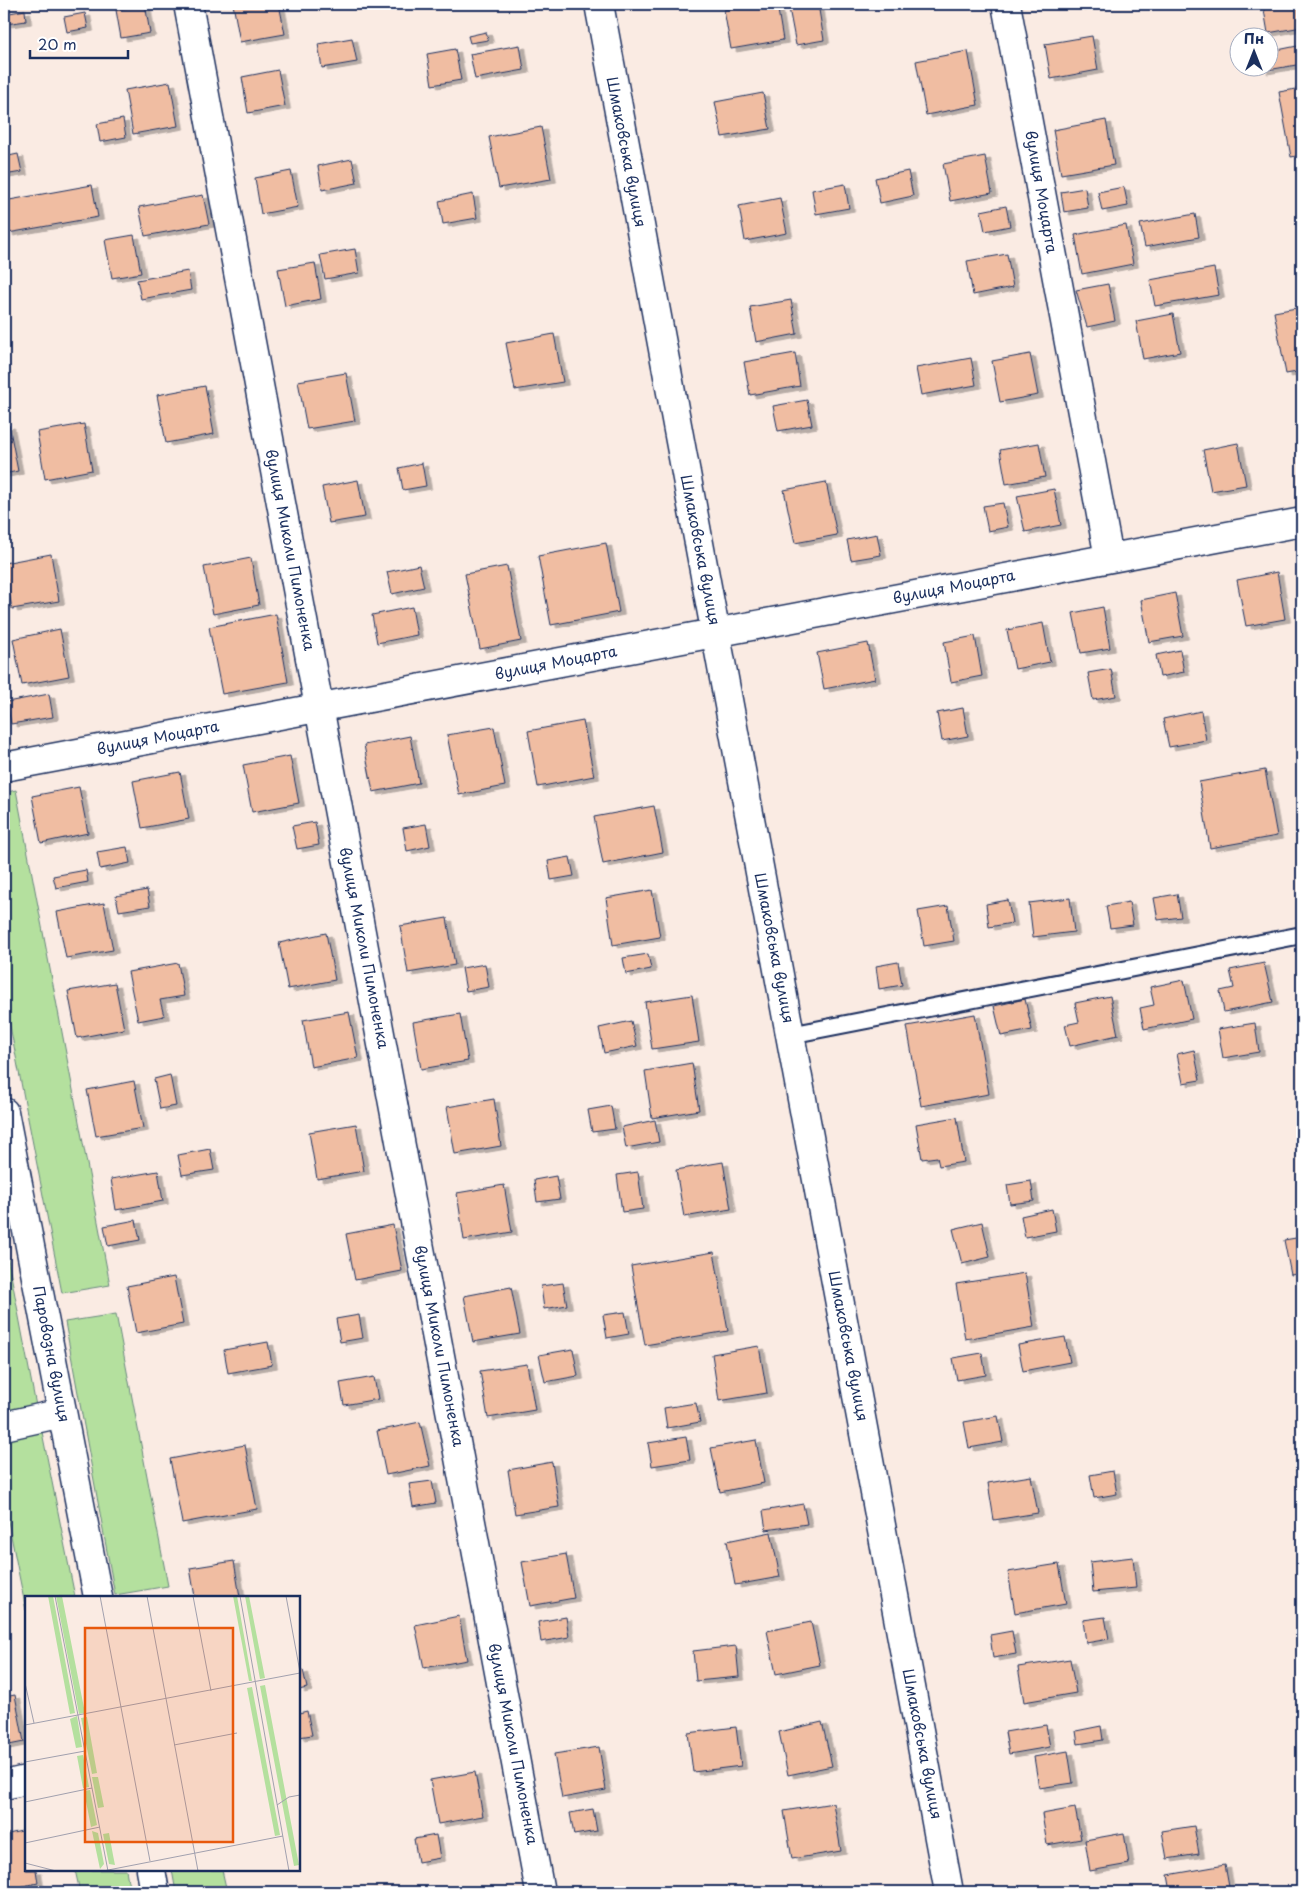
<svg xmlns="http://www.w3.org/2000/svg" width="1306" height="1896" viewBox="0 0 1306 1896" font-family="'Playpen Sans',sans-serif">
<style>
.green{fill:#b4e09e;stroke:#68887e}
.building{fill:#f0bda2;stroke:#1b2f5e;filter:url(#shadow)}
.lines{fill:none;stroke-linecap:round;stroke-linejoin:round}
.lane-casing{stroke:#1b2f5e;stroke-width:20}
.street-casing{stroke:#1b2f5e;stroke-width:31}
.lane{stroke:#fff;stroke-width:16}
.street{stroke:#fff;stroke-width:28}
.labels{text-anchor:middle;stroke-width:4.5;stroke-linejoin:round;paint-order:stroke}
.street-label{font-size:15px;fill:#1b2f5e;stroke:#fff}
.inset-road{fill:none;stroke:#a1a0ae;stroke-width:1}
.view{fill:#e8590c;fill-opacity:0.15;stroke:#e8590c;stroke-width:2.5}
.inset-edge{fill:none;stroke:#1b2f5e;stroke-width:2.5}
</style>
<defs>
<filter id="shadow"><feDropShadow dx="5.5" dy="3" stdDeviation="0" flood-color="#0004"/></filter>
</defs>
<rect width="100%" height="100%" fill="#faebe3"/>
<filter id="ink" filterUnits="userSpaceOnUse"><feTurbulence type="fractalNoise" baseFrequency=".02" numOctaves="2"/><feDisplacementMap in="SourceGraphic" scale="10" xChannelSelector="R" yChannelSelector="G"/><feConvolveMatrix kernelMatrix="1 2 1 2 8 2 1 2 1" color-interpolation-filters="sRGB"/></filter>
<g filter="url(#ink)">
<!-- green -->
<path class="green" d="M16,790L110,1285L62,1293L4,995V793Z
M4,1238L36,1406L4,1414Z
M116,1314L168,1586L115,1595L65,1322Z
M42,1432L75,1597H26V1610L4,1501V1439Z
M75,1870H126L130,1892H80Z
M172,1870H222L227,1892H176Z"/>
<!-- building -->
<path class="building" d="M145,4L150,33L121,38L116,10Z
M233,4H279L285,34L240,42Z
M758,4H777L783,40L731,49L724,10Z
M812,4H818L824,40L796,45L789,8Z
M1077,4H1103L1078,8Z
M1263,4H1302V27L1268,33Z
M25,10L26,21L6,24L5,14Z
M85,13L88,28L67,32L64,17Z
M486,32L488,40L470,43L468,36Z
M1092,36L1098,70L1051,79L1045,44Z
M352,38L357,62L322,68L318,44Z
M520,45L524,70L475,79L470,54Z
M1302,45V64L1262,71V68H1268V52Z
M455,49L461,80L432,85L427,54Z
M968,51L978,105L926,115L916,61Z
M278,70L285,106L248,113L242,77Z
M170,82L178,126L133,134L125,90Z
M1302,88V155L1291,157L1279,92Z
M763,93L770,129L722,137L715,102Z
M123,119L126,137L100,142L97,124Z
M1106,120L1114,165L1061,174L1053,130Z
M541,127L551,179L499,188L489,137Z
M18,154L22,172L4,175V157Z
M985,156L992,193L950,201L943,164Z
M352,159L357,183L322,190L318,166Z
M291,171L298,207L261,214L255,178Z
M908,171L913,196L880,203L875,178Z
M845,184L849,208L816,214L812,190Z
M92,185L98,217L8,233L4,201Z
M1124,187L1128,206L1102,211L1098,192Z
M1085,188L1088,208L1064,212L1061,192Z
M473,194L477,218L443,224L439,201Z
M203,195L209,224L145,236L139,207Z
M780,198L787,233L745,241L739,206Z
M1006,206L1010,226L985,231L981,211Z
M1195,214L1199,237L1145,247L1140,224Z
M1126,225L1133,264L1082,274L1075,235Z
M134,235L141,273L112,278L105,240Z
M355,249L359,273L325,279L320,255Z
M1007,254L1013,287L973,295L967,261Z
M315,263L321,299L285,306L278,269Z
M1214,268L1219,295L1155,306L1150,280Z
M188,271L191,290L141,299L137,280Z
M1108,284L1115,321L1087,327L1076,290Z
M791,300L797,334L756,342L750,307Z
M1302,307V371L1286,374L1274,312Z
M1173,314L1180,352L1143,359L1136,321Z
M554,334L563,382L515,390L506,343Z
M795,353L800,386L750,395L744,362Z
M1030,354L1038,395L1000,402L992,361Z
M971,358L976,385L921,395L916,368Z
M346,373L355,421L307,429L298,381Z
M205,386L214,434L166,443L157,395Z
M807,400L812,425L778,431L773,406Z
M84,424L92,470L45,479L37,432Z
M9,425L18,471L4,474V426Z
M1039,443L1045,477L1006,484L1000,450Z
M1238,443L1246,485L1211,491L1203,450Z
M422,463L426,486L403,490L399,468Z
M358,480L365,517L329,523L322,487Z
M826,482L837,535L795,543L784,490Z
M1054,489L1061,525L1025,532L1017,496Z
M1003,503L1008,527L988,531L983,506Z
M877,534L881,555L851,560L847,540Z
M606,543L619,612L551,625L538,556Z
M51,554L59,601L12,609L4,563Z
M251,558L259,605L213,614L204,567Z
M419,565L424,587L392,594L387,572Z
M507,566L521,641L480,649L465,574Z
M1277,572L1285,619L1246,626L1237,580Z
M1175,593L1183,636L1149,642L1141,600Z
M412,607L417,635L377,643L372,615Z
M1103,607L1110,648L1081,653L1073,613Z
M276,614L288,682L222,694L209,627Z
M1043,623L1050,662L1015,669L1007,630Z
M60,629L69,676L22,685L13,639Z
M975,636L982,676L951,682L944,642Z
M868,643L875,679L824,689L817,653Z
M1180,650L1184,672L1160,677L1156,655Z
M1111,669L1116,696L1093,700L1088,673Z
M49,694L53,717L11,724L7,702Z
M963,708L968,736L942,741L937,713Z
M1201,711L1206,740L1169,747L1163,719Z
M583,721L594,776L538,787L528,731Z
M494,727L505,786L459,795L447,735Z
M410,736L419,783L373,792L364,745Z
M290,756L299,803L252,812L243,765Z
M1265,770L1277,836L1210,848L1199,782Z
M180,772L189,819L142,828L133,781Z
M79,787L88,833L41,843L32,796Z
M654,806L663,852L603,864L594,817Z
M315,822L319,845L297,849L292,826Z
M426,824L430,846L407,851L403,828Z
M127,847L130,863L100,869L97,852Z
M570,857L574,876L551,880L548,861Z
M86,870L88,882L56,888L53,876Z
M147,890L150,906L119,911L116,896Z
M652,890L660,937L613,945L606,898Z
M1177,894L1181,917L1158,920L1154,898Z
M1070,898L1074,932L1033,937L1029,903Z
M1008,900L1012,923L989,927L986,904Z
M1129,902L1133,925L1110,928L1106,906Z
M104,903L113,950L66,958L57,912Z
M948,906L954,941L924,946L918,911Z
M447,918L455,965L408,973L400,926Z
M326,933L335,980L288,989L279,943Z
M648,954L651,969L626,974L623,958Z
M898,962L902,985L879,989L876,966Z
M178,963L184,996L160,1000L164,1016L138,1021L128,972Z
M1264,963L1273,1002L1224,1012L1220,991L1234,988L1230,970Z
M485,964L489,987L466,991L462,968Z
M1184,980L1192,1019L1144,1029L1140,1008L1154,1005L1150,987Z
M115,983L124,1029L77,1038L68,991Z
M692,995L699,1042L652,1049L645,1002Z
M1110,996L1118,1035L1070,1046L1065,1025L1079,1022L1075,1003Z
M1025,999L1032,1030L1001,1036L994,1006Z
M349,1012L358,1058L311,1067L303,1020Z
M460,1014L468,1061L421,1069L413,1022Z
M975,1014L989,1094L921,1106L907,1026Z
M631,1021L637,1046L604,1053L599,1028Z
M1255,1023L1259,1052L1223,1058L1218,1029Z
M1194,1050L1200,1080L1183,1083L1177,1054Z
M692,1063L699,1110L652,1118L645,1071Z
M170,1075L176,1106L160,1109L154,1079Z
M134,1081L143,1128L96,1136L87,1090Z
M494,1099L501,1146L455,1154L447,1107Z
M611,1106L615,1129L592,1132L588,1110Z
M957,1117L964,1162L939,1166L937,1157L922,1159L916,1124Z
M655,1120L659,1142L626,1148L622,1127Z
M356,1124L364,1171L317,1179L309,1132Z
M210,1149L214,1170L182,1175L178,1155Z
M723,1162L731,1209L684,1217L676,1170Z
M158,1171L163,1201L116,1210L111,1179Z
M638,1172L643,1209L622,1212L617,1175Z
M556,1176L560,1199L537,1202L534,1180Z
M1031,1181L1034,1201L1010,1204L1007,1185Z
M504,1185L512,1232L464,1240L457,1193Z
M1052,1209L1056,1231L1025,1237L1021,1216Z
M136,1220L140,1240L108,1246L104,1226Z
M982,1222L990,1257L962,1264L953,1229Z
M393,1225L402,1271L355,1280L346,1234Z
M1302,1237V1273L1291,1275L1284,1240Z
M714,1252L728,1331L645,1345L631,1266Z
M1025,1273L1034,1327L965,1339L956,1284Z
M174,1277L183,1324L136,1333L127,1286Z
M563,1283L567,1305L544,1309L541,1286Z
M511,1287L520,1334L473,1342L464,1296Z
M625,1312L629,1334L607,1338L603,1315Z
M359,1315L363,1338L340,1342L336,1319Z
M1065,1337L1070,1362L1023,1371L1018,1345Z
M268,1342L272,1365L228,1373L224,1350Z
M759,1346L767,1393L719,1401L712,1354Z
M573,1349L578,1376L545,1382L539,1355Z
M982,1353L986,1375L957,1380L953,1358Z
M527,1364L535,1410L488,1418L480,1371Z
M374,1377L378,1399L344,1405L340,1383Z
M696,1403L700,1422L667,1428L664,1408Z
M998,1416L1003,1442L969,1448L964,1422Z
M420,1422L430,1466L386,1475L377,1431Z
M686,1437L690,1460L652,1466L648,1443Z
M756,1440L764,1483L720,1492L711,1448Z
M245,1445L257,1509L182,1523L170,1459Z
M552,1462L559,1507L515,1514L508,1470Z
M1113,1471L1117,1494L1094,1498L1090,1475Z
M1031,1476L1038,1513L994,1520L988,1483Z
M432,1481L436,1503L413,1507L409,1484Z
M803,1504L807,1524L766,1530L763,1511Z
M771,1532L780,1577L735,1585L727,1541Z
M566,1554L574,1598L530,1606L522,1562Z
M1133,1557L1136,1588L1093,1592L1090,1562Z
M234,1561L240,1597H195L190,1568Z
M1059,1564L1066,1604L1015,1613L1008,1572Z
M459,1616L467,1660L424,1668L415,1625Z
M566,1617L569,1637L541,1642L538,1622Z
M1105,1617L1109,1639L1086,1643L1083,1620Z
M811,1622L820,1665L776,1674L767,1631Z
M1012,1631L1016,1654L993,1658L990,1635Z
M736,1646L739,1677L696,1681L693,1651Z
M1070,1659L1076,1693L1024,1702L1018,1667Z
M303,1670L307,1688L299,1690V1671Z
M15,1695L24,1742L4,1746V1697Z
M307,1711L312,1735L299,1737V1713Z
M822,1722L832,1766L788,1775L779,1732Z
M1046,1725L1050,1747L1009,1754L1005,1732Z
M1101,1726L1103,1740L1078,1744L1076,1731Z
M736,1727L741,1766L693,1772L688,1733Z
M599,1747L606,1790L562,1798L554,1754Z
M1068,1751L1073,1783L1039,1788L1034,1757Z
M475,1772L483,1816L438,1824L430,1780Z
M833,1803L841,1851L792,1859L784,1811Z
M1075,1808L1081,1839L1047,1845L1042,1814Z
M593,1809L597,1831L574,1835L570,1813Z
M1194,1826L1199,1854L1167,1859L1162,1831Z
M26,1830V1870H36L38,1883L4,1890V1835Z
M1124,1833L1129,1864L1090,1871L1085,1840Z
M436,1835L440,1858L418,1862L414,1839Z
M1225,1865L1230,1892H1171L1168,1875Z
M829,1888L830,1892H802Z
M1103,1888L1104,1892H1077Z"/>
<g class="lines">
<!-- lane casing -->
<g class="lane-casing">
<path id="lane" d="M790,1035L1302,935"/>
</g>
<!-- street casing -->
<g class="street-casing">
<path id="street" d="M188,4L540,1892
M599,4L949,1892
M1006,4L1109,558
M4,767L1302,522
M4,1112L98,1597
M4,1426L62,1413
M4,1785L26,1780
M151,1870L155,1892"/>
</g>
<!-- lane -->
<use href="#lane" class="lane"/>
<!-- street -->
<use href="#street" class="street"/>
</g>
</g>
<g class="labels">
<!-- street labels -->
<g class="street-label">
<text transform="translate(626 152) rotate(79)" y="5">Шмаковська вулиця</text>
<text transform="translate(1041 192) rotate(80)" y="5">вулиця Моцарта</text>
<text transform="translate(290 550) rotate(79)" y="5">вулиця Миколи Пимоненка</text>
<text transform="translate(700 550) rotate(79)" y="5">Шмаковська вулиця</text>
<text transform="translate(954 587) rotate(-11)" y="5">вулиця Моцарта</text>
<text transform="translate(556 663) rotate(-11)" y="5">вулиця Моцарта</text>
<text transform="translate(158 738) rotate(-11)" y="5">вулиця Моцарта</text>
<text transform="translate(364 948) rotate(79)" y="5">вулиця Миколи Пимоненка</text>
<text transform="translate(774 948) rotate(79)" y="5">Шмаковська вулиця</text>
<text transform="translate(439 1346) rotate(79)" y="5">вулиця Миколи Пимоненка</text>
<text transform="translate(848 1346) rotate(79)" y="5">Шмаковська вулиця</text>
<text transform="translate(51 1354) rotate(79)" y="5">Паровозна вулиця</text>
<text transform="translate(513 1744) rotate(79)" y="5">вулиця Миколи Пимоненка</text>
<text transform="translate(922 1744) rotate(79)" y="5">Шмаковська вулиця</text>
</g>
</g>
<!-- overview -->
<g transform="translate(25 1596)">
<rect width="275" height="275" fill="#faebe3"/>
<path d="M23,0H28L50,117L45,118ZM31,0H37L60,117L54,118ZM208,0H212L227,85H224ZM220,0H224L240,82L235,83ZM240,89L274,269L269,270L235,90ZM227,91L255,239L250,240L222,92ZM52,120L57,151L51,152L45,123ZM62,121L72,177L67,178L56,122ZM58,159L64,191L58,192L52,160ZM67,181H73L79,211L73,212ZM65,194L72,229L66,231L59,195ZM67,235L73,237L79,268L75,273ZM84,237L88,259L90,269L84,268L78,238Z" fill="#b4e09e"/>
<path class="inset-road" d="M30,0L83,275M75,0L125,265M122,0L173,275M168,0L186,95M215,0L264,275M261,0L275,76M0,87L9,127M0,129L275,77M149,149L212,137M0,166L60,155M0,206L67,192M252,209L264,201L275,199M0,247L75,231M0,267L31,275M78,275L258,240"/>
<path class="view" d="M60,32H208V246H60Z"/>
<rect width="275" height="275" class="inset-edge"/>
</g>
<!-- margin -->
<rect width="1306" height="1896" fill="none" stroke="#fff" stroke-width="20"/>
<rect x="10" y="10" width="1286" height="1876" fill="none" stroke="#1b2f5e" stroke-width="2" filter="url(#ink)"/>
<!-- north arrow -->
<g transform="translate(1254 52)"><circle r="24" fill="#ffffff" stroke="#a4acbf"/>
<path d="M0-4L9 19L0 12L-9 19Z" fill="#1b2f5e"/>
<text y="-8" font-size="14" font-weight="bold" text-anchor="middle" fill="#1b2f5e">Пн</text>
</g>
<!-- scale -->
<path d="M30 50v8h98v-8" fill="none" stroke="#1b2f5e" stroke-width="2.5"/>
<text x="38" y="50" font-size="15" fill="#1b2f5e" stroke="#ffffff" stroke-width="4" paint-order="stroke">20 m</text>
</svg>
